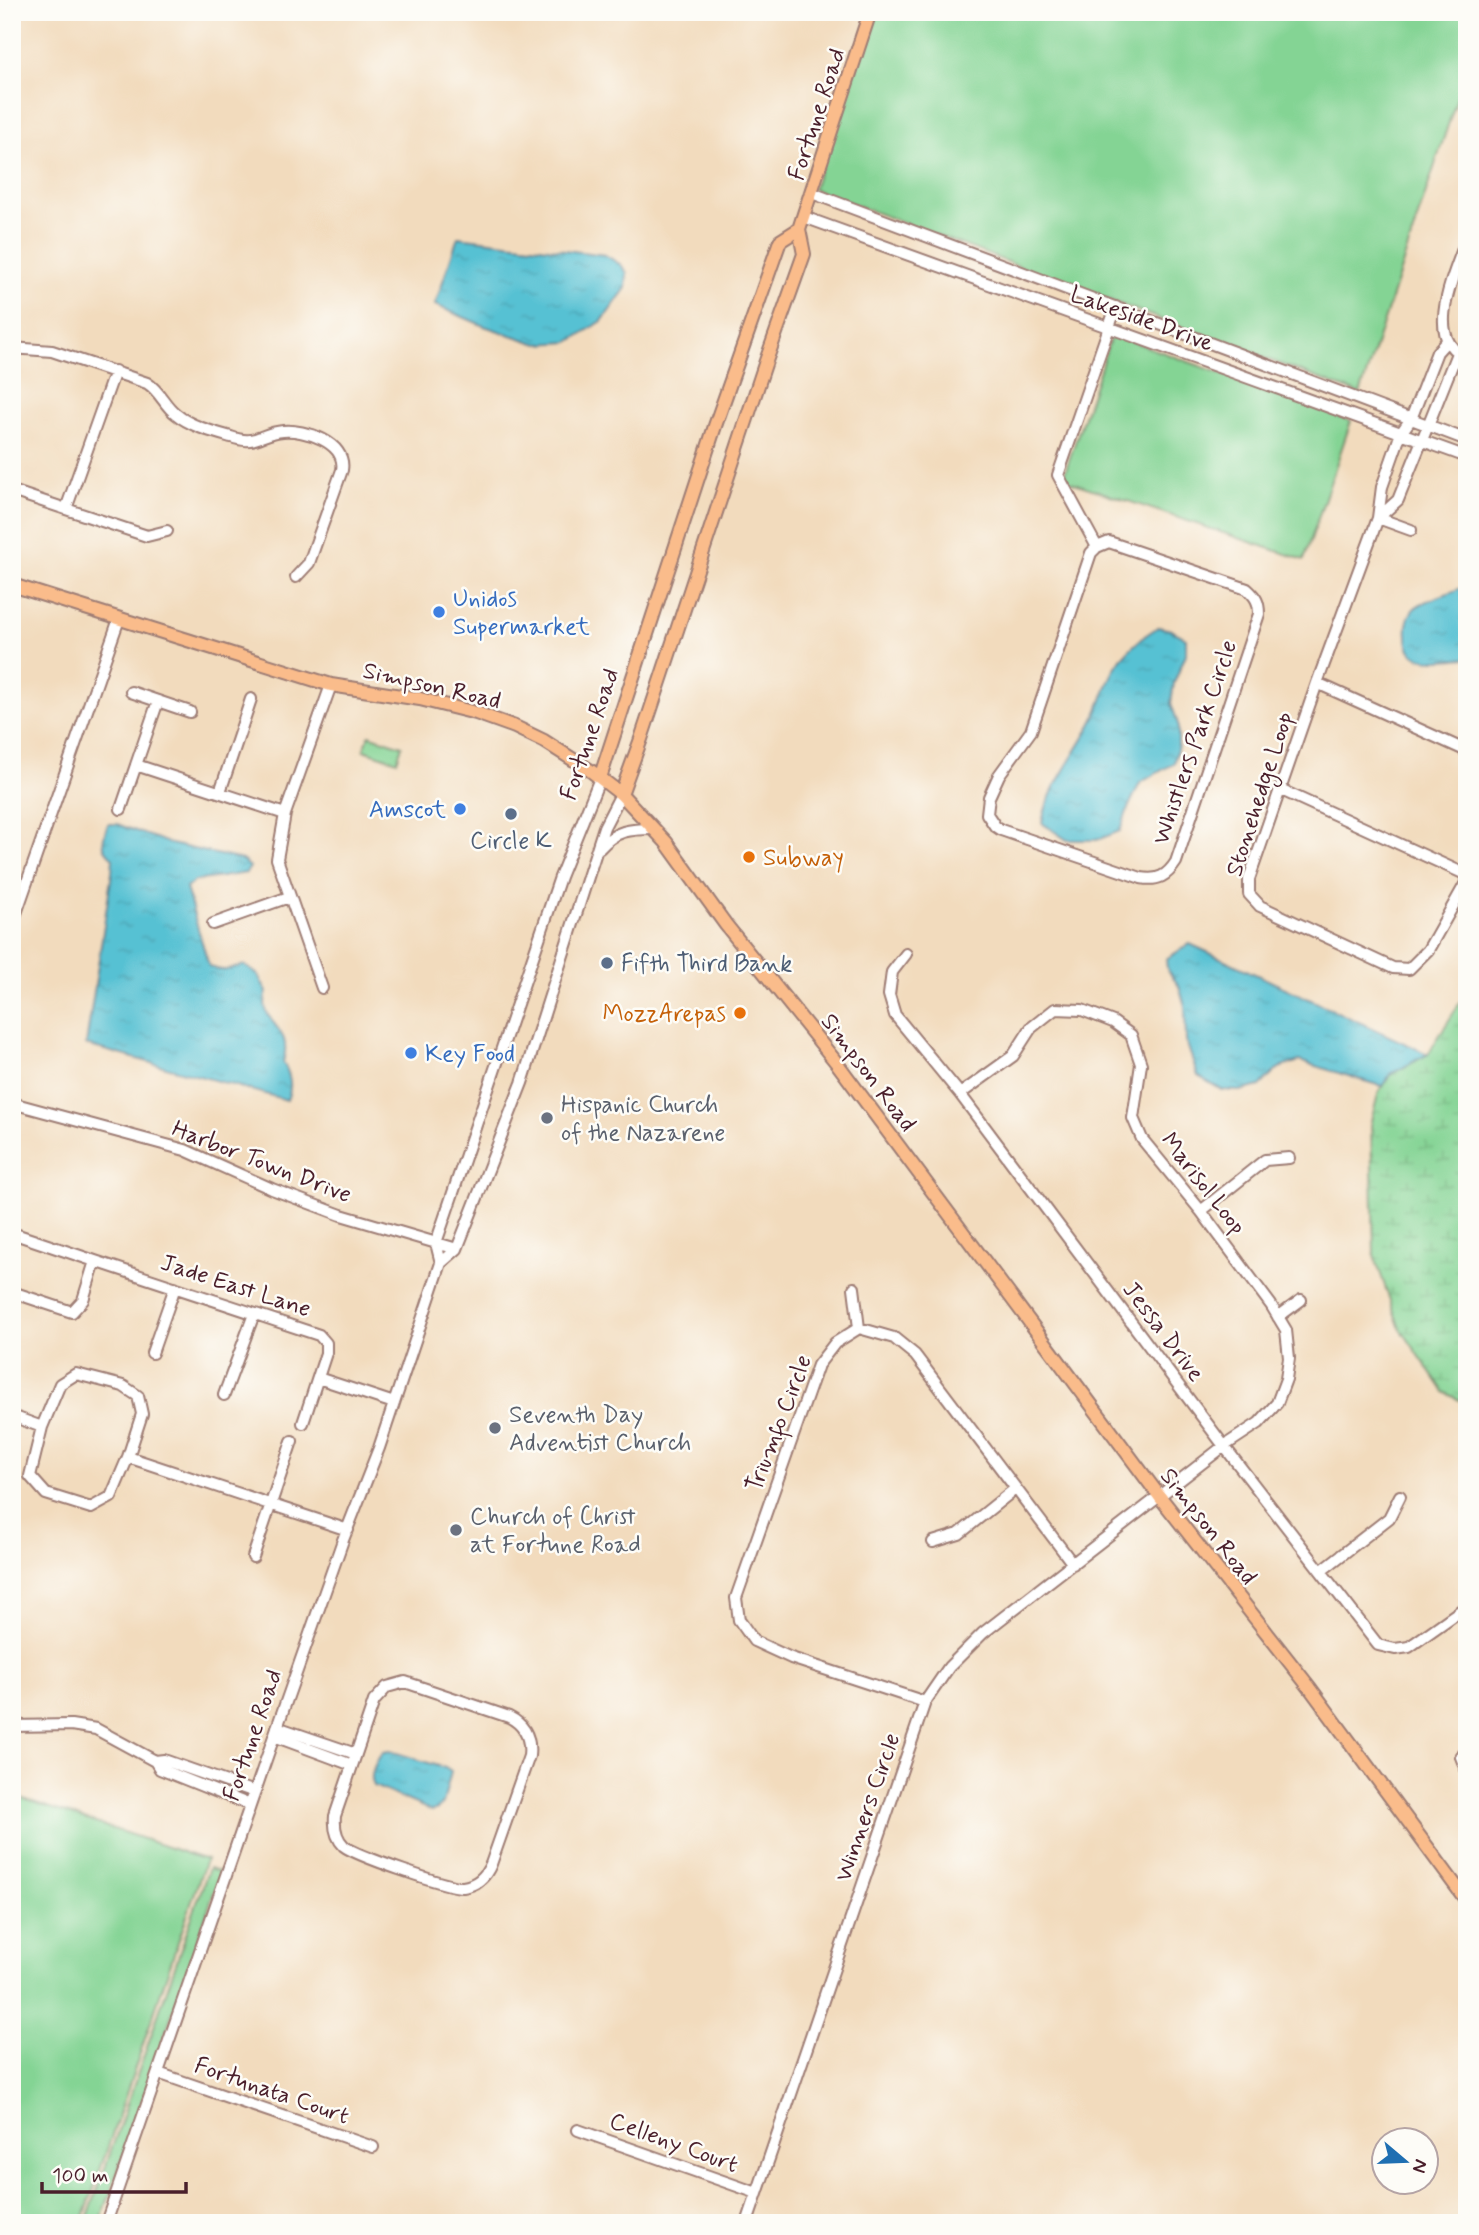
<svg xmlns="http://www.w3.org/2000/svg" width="1479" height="2235" viewBox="0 0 1479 2235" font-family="Mynerve,sans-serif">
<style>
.green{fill:#84d494;stroke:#677a60;stroke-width:2}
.wetland{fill:url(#wetland-marsh);stroke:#677a60;stroke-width:2}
.water{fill:url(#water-ripples);stroke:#50707f;stroke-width:2}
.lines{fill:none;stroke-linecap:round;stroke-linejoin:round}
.minor-casing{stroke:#9e7d74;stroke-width:14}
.major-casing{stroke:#9e7d74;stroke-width:16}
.minor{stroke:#fff;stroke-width:10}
.major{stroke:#fabc8b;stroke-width:12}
.shop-dot{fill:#3f7fe0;stroke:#fdfcf7;stroke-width:2.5}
.service-dot{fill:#5c6f8a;stroke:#fdfcf7;stroke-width:2.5}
.food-dot{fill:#e8710a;stroke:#fdfcf7;stroke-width:2.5}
.worship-dot{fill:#6b7280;stroke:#fdfcf7;stroke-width:2.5}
.labels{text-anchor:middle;stroke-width:5;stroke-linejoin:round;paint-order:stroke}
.street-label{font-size:24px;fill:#4a1f2b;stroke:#fdfcf7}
.shop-label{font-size:24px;fill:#366cbe;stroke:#fdfcf7;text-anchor:start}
.service-label{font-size:24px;fill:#4e5e75;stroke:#fdfcf7}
.food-label{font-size:24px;fill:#c56008;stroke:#fdfcf7;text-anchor:start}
.worship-label{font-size:24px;fill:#5b616d;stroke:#fdfcf7;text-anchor:start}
</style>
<defs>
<pattern id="wetland-marsh" width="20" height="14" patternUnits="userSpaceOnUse" patternTransform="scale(1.75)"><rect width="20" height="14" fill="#84d494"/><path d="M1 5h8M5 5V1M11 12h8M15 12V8" fill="none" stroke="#74b680"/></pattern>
<pattern id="water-ripples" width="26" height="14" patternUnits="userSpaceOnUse" patternTransform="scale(1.75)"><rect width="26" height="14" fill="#57c1d3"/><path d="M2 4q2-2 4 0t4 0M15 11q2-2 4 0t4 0" fill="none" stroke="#4da5b5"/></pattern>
</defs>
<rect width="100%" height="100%" fill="#fdfcf7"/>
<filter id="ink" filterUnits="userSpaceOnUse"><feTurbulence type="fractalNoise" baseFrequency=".0143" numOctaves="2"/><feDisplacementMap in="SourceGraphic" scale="14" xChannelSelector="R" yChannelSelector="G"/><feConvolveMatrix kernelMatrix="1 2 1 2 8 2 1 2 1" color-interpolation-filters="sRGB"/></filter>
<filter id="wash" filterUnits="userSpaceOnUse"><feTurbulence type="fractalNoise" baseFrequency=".00686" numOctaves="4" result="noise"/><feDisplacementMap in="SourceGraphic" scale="28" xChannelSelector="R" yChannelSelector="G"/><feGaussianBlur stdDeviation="1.57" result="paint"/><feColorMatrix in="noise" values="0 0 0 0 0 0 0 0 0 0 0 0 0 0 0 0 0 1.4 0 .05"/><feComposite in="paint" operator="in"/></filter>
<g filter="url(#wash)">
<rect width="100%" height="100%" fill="#f2dbbd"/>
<!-- green -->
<path class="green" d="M874,12H1467V67L1360,394L813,189Z
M1112,334L1351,421L1304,560L1068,481L1064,475Z
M369,735L402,746L397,761L364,750Z
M12,1795L206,1860L82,2223H12Z
M209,1868L221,1872L100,2223H86Z"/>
<!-- wetland -->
<path class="wetland" d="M1467,991V1404L1444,1392L1399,1326L1374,1255L1371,1121L1379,1091L1391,1074L1428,1054Z"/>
<!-- water -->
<path class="water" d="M458,237L605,255L621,265L627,273L626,288L602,321L569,342L538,344L484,326L435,305Z
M1467,585V658C1444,659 1407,669 1407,636C1406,626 1407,618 1413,610C1421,600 1454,593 1467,585Z
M1158,627L1171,630L1186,638V654L1174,683L1171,703L1178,724V745L1174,763L1140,783L1129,806L1120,831L1097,840H1067L1042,823C1049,784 1078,753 1095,717C1104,698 1108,676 1121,659C1131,647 1145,635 1158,627Z
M108,824H117L171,844L242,860L250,867L246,873L195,881L186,888L209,966C222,973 230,970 244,965L258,975L267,992C256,1025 295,1024 283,1062C290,1074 293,1087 287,1100L86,1045L112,872L113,858C99,847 103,839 108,824Z
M1190,944L1428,1054L1391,1074L1382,1086L1299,1061L1279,1068L1260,1086L1239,1091L1222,1090L1198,1076L1186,1041L1185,1006L1179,986L1167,969L1166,959Z
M390,1751L445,1768L451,1772L443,1803L438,1809L432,1811L374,1786C368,1776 376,1761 383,1752Z"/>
</g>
<g filter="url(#ink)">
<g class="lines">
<!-- minor casing -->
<g class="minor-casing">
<path id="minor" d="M812,193L1467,440
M804,217L1467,457
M1467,238C1456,270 1421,341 1467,357
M1446,342L1437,352L1411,419L1401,433L1382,487L1378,518L1317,683L1249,879V894L1260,906L1393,968L1409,969L1428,950L1467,881
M12,348L52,351L147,383C160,391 164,405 176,414C190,426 213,432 231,437C257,446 260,433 283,431C304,429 347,442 342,470L309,563L296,577
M12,491L147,536L167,531
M66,509L115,371
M1378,518L1398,500L1457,353
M1378,518L1411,530
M1097,547L1109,542L1247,589C1256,597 1259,602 1259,614L1176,862C1167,876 1158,881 1141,878L1001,830L995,826L987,814L989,797L999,775L1031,731L1091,553L1097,547L1058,475L1116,307
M1317,683L1467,751
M131,692L190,712
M158,701L136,765L285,814
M1279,789L1467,875
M220,792L251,699
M121,809L136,765
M600,848C616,830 630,829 653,829
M213,924L289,897
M12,925L119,619
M906,954L892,972L889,995L895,1015L960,1094L1224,1446L1378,1645L1395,1649L1409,1647L1467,1606
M322,988L277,859L285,814L331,685
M12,1103L185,1150L272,1189L341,1215L457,1249
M1201,1211L1265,1160L1289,1158
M12,1233L95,1261L83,1300L72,1312L12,1292
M95,1261L319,1335L326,1343V1353L303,1423
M441,1263L436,1243L560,877L600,778
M854,1288L859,1328
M1278,1317L1301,1300
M152,1353L175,1287
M318,1378L394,1403
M224,1395L254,1314
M12,1416L42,1427
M128,1457L142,1414L138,1396L123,1386L76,1374L60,1384L42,1427L30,1476L46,1494L91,1508L111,1497L128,1457L348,1530
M933,1542L959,1534L1015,1489
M253,1557L292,1441
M1321,1571L1389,1518L1400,1496
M405,1682L509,1717C525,1725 531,1738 529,1756L491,1864C486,1876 477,1885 463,1887C449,1888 355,1855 344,1846C336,1838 334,1827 335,1816L374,1701L387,1687Z
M925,1702L791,1658L754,1641L739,1620L736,1598L818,1365L835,1343L859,1328L894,1338L915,1355L1073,1564
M12,1726L71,1725L96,1729L155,1761L160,1769L250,1805
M277,1727L356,1754
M274,1736L352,1765
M1467,1748L1461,1757L1467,1772
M155,1761L164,1760L255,1792
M158,2073L373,2147
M578,2130L757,2193
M106,2223L280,1719L343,1540L379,1448L441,1263L457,1249L522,1083L604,827L621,794
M747,2223L925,1702L949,1667L983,1633L1224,1446L1259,1423L1277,1403L1286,1379L1289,1358L1286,1330L1271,1305L1201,1211L1142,1139L1133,1118L1141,1064L1131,1035L1113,1022L1082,1010L1055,1009L1031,1028L1013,1056L960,1094"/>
</g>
<!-- major casing -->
<g class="major-casing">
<path id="major" d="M12,585L331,685L420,699L476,713L515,727L544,741L591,771L621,794L666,842L726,925L836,1062L1160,1497L1310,1688L1467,1901
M600,778L715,426L780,241L799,229
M621,794L641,739L766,361L804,254L799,229L870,12"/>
</g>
<!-- minor -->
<use href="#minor" class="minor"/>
<!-- major -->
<use href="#major" class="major"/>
</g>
</g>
<!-- markers -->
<g class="shop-dot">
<circle cx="439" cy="612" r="7"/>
<circle cx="460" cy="809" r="7"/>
<circle cx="411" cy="1053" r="7"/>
</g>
<g class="service-dot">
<circle cx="511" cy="814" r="7"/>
<circle cx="607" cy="963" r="7"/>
</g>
<g class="food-dot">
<circle cx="749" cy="857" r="7"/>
<circle cx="740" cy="1013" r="7"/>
</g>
<g class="worship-dot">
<circle cx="547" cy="1118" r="7"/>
<circle cx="495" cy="1428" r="7"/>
<circle cx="456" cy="1530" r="7"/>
</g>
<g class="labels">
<!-- street labels -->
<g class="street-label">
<text transform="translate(816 114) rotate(-72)" y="8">Fortune Road</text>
<text transform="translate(1142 318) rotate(20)" y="8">Lakeside Drive</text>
<text transform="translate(432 685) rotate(13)" y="8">Simpson Road</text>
<text transform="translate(589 734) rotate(-71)" y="8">Fortune Road</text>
<text transform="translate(1194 742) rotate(-71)" y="8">Whistlers Park Circle</text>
<text transform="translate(1259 794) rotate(-72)" y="8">Stonehedge Loop</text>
<text transform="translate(869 1072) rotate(53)" y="8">Simpson Road</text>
<text transform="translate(262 1161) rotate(21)" y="8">Harbor Town Drive</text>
<text transform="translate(1204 1183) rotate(52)" y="8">Marisol Loop</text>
<text transform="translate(236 1285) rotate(18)" y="8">Jade East Lane</text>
<text transform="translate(1164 1331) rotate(53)" y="8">Jessa Drive</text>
<text transform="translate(778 1423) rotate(-69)" y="8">Triumfo Circle</text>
<text transform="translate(1209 1526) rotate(52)" y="8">Simpson Road</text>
<text transform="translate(252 1735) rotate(-71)" y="8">Fortune Road</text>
<text transform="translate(867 1807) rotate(-71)" y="8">Winners Circle</text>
<text transform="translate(272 2090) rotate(19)" y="8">Fortunata Court</text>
<text transform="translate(674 2142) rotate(20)" y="8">Celleny Court</text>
</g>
<!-- shop labels -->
<g class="shop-label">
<text x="453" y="606">Unidos<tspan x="453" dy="28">Supermarket</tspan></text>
<text x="446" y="817" text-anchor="end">Amscot</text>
<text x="425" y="1061">Key Food</text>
</g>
<!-- service labels -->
<g class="service-label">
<text x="511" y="848">Circle K</text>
<text x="621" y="971" text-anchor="start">Fifth Third Bank</text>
</g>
<!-- food labels -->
<g class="food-label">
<text x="763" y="865">Subway</text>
<text x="726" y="1021" text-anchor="end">MozzArepas</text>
</g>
<!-- worship labels -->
<g class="worship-label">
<text x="561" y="1112">Hispanic Church<tspan x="561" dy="28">of the Nazarene</tspan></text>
<text x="509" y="1422">Seventh Day<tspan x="509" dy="28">Adventist Church</tspan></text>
<text x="470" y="1524">Church of Christ<tspan x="470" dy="28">at Fortune Road</tspan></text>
</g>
</g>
<!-- margin -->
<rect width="1479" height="2235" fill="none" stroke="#fdfcf7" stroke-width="42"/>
<!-- north arrow -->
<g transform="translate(1405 2161) rotate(109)"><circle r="33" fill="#fdfcf7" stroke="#b5a4a5" stroke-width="2"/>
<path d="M0-5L12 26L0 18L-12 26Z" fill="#1f6fb2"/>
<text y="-10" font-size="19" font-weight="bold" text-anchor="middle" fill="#4a1f2b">N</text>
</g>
<!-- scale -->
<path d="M42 2182v10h144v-10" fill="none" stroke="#4a1f2b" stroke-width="3.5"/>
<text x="52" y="2182" font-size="21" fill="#4a1f2b" stroke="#fdfcf7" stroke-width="5" paint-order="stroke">100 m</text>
</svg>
